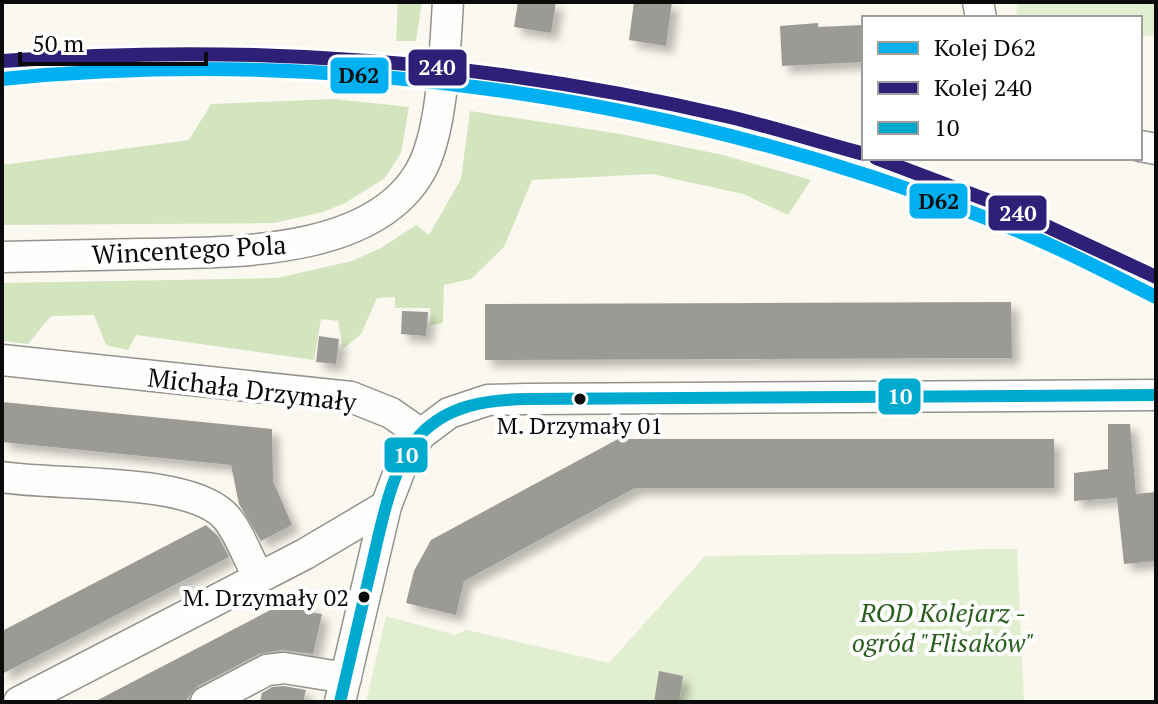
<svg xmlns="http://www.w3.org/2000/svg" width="1158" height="704" viewBox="0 0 1158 704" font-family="'PT Serif',serif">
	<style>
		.green { fill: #e2eed0 }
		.forest { fill: #d2e5bf }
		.building { fill: #9c9a95; filter: url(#shadow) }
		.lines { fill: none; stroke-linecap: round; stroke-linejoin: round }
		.minor-casing { stroke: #93928e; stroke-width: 33 }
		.minor { stroke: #fefefd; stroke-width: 30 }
		.bus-1-casing { stroke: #fff; stroke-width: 18 }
		.bus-1 { stroke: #00a9ce; stroke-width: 12 }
		.rail-1-casing { stroke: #fff; stroke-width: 20 }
		.rail-2-casing { stroke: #fff; stroke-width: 20 }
		.rail-1 { stroke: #00b0f0; stroke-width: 14 }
		.rail-2 { stroke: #2e2076; stroke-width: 14 }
		.bus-dot { fill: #0b0b0b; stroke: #fff; stroke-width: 3 }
		.labels { text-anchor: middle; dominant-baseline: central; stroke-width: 8; stroke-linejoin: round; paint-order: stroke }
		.bus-label { font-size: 24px; fill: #0b0b0b; stroke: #fff }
		.street-label { font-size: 26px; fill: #0b0b0b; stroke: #fff }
		.park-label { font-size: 26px; font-style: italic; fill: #2b5f20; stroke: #fff }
		.line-badge { stroke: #fff; stroke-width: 3 }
		.badge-label { font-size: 22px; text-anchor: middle; font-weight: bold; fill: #fff }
		.pale-badge-label { font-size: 22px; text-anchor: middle; font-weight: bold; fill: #111 }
	</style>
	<defs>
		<filter id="shadow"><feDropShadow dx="7" dy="7" stdDeviation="4" flood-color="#0004"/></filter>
	</defs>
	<rect width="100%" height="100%" fill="#faf8ef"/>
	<!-- green -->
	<path class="green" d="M1017,2H1156V35L1140,37V18H1016Z
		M982,549H1017L1024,702H366L386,616L455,635L467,630L609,663L705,556L912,553Z"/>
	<!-- forest -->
	<path class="forest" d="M398,2H422L416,41H396Z
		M335,99L409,107L401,153L385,178L345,203L323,212L274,223L2,225V165L189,140L211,104Z
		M470,111L620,134L723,155L811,180L788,215L743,194L652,174L532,180L504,247L471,279L444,285L443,323L431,325L430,308H395V297L377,298L361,334L343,349L338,321L321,319L314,360L136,335L128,350L106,345L94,315L51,316L28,344L2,341V283L277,278L352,261L381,248L416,225L429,235L461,179Z"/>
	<!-- building -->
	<path class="building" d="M518,2H556L551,33L514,27Z
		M634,2H672L666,46L629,40Z
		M818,23V27L864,25V62L782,66L780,26Z
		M1011,302L1012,358L485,360V304Z
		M402,311L428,312L426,336L401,334Z
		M319,336L339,339L336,364L316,362Z
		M2,402L272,429L273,481L292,525L261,541L239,504L231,465L2,442Z
		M1108,424H1130L1136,494L1156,492V561L1124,564L1117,498L1074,501V473L1108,469Z
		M618,439H1054V488H635L464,581L456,615L406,603L414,571L431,540Z
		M206,525L218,536L229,557L2,674V631Z
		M296,603L309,605L314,613L322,614L313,654L282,650L259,654L198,686L184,702H94L280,605L288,607Z
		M659,671L683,676L679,702H654Z
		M284,686L306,690L303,702H260L262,693L272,687Z"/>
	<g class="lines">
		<defs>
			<path id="minor" d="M978,2L981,18
				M1140,146L1156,149
				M2,257C49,256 95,255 142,254C228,252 380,257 424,164C443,123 445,48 448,2
				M2,360L351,397L391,413L421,434
				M2,477C56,486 186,477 224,515C237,528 245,551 254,568
				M19,702L305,554L386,506
				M206,702L267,670L284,668L346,678
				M340,702L386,506L406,454L421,434L449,413L488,400L526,399L1156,395"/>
		</defs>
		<!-- minor casing -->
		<use href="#minor" class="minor-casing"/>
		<!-- minor -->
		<use href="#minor" class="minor"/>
		<defs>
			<path id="bus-1" d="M340,702C350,660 359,619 369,577C380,533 389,469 420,435C448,405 487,400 526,399L1156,395"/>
		</defs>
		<!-- bus-1 casing -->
		<use href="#bus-1" class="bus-1-casing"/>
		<!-- bus-1 -->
		<use href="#bus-1" class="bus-1"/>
		<defs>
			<path id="rail-1" d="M2,79C333,46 677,97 986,218C1045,240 1100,269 1156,297"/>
			<path id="rail-2" d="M2,61C252,43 486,60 730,117C775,128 819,142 864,154
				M876,158L1003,206L1156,277"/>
		</defs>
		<!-- rail-1 casing -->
		<use href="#rail-1" class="rail-1-casing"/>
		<!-- rail-2 casing -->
		<use href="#rail-2" class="rail-2-casing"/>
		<!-- rail-1 -->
		<use href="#rail-1" class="rail-1"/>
		<!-- rail-2 -->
		<use href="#rail-2" class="rail-2"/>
	</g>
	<!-- markers -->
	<g class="bus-dot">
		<circle cx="580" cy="399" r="7"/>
		<circle cx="364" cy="597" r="7"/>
	</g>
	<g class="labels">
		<!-- bus labels -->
		<g class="bus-label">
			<text x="580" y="425">M. Drzymały 01</text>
			<text x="349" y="597" text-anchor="end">M. Drzymały 02</text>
		</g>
		<!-- street labels -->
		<g class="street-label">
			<text transform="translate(189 249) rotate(-3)">Wincentego Pola</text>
			<text transform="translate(252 389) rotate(7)">Michała Drzymały</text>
		</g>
		<!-- park labels -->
		<g class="park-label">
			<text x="943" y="612">ROD Kolejarz -<tspan x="943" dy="30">ogród "Flisaków"</tspan></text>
		</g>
	</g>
	<g class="line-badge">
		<rect x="407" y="48" width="61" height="39" rx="8" fill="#2e2076"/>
		<rect x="329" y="56" width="61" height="39" rx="8" fill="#00b0f0"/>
		<rect x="908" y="182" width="61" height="38" rx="8" fill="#00b0f0"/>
		<rect x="987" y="194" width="61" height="38" rx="8" fill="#2e2076"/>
		<rect x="877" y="377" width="45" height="39" rx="8" fill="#00a9ce"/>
		<rect x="383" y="436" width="46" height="38" rx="8" fill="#00a9ce"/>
	</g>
	<g class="badge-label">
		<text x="437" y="75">240</text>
		<text x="1018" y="221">240</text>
		<text x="900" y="404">10</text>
		<text x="406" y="463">10</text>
	</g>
	<g class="pale-badge-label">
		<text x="359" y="83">D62</text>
		<text x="939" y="209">D62</text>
	</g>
	<!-- border -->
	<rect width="1158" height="704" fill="none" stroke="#0b0b0b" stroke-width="8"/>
	<!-- legend -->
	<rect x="862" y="16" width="280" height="144" fill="#ffffff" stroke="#9d9d9d" stroke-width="2"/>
	<rect x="878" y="42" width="40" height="12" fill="#00b0f0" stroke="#9d9d9d" stroke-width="2"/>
	<text x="934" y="56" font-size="24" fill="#0b0b0b">Kolej D62</text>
	<rect x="878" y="82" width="40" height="12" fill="#2e2076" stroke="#9d9d9d" stroke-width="2"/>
	<text x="934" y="96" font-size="24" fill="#0b0b0b">Kolej 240</text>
	<rect x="878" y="122" width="40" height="12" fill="#00a9ce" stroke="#9d9d9d" stroke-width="2"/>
	<text x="934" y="136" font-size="24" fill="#0b0b0b">10</text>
	<!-- scale -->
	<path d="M20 52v12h186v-12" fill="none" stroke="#0b0b0b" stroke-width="4"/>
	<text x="32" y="52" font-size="24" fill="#0b0b0b" stroke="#ffffff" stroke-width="6" paint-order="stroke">50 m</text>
</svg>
